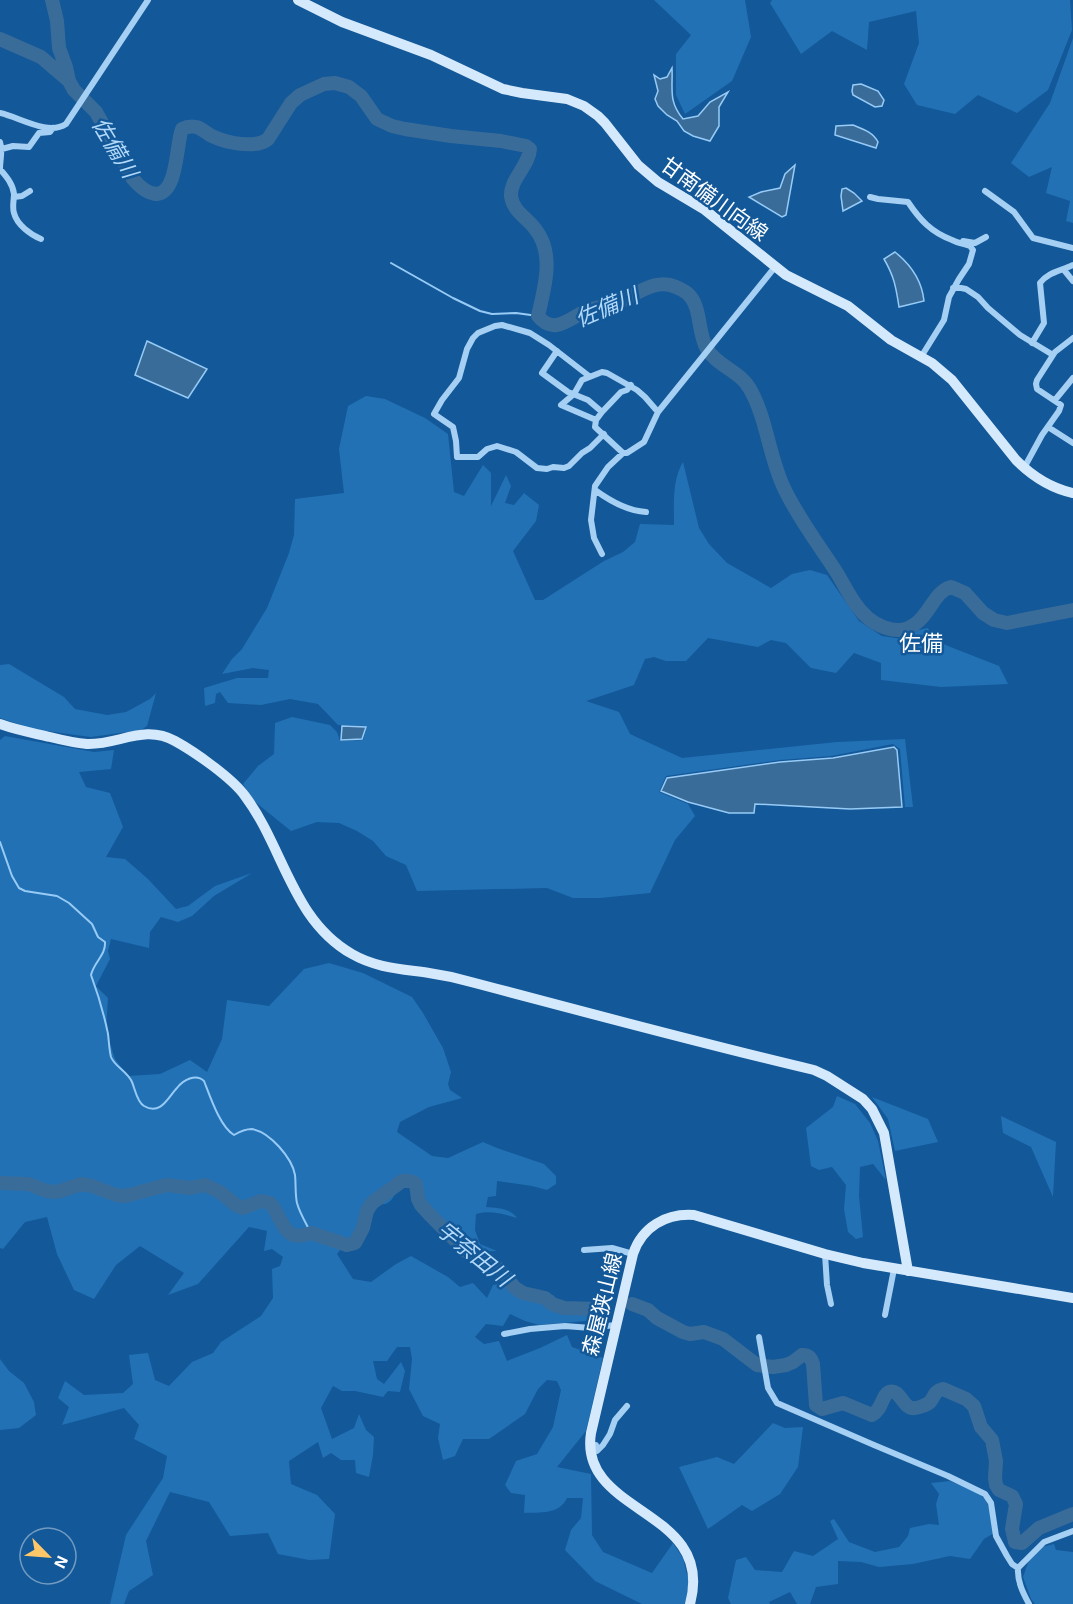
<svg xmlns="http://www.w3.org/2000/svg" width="1073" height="1604" viewBox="0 0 1073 1604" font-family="'Exo 2','Noto Sans JP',sans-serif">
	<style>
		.green { fill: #2271b5 }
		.water { fill: #3a6c9a; stroke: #97cbf6; stroke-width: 1.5 }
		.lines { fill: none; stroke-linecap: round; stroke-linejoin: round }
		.stream { stroke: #97cbf6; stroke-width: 2 }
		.river { stroke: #3a6c9a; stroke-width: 14 }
		.street { stroke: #a5cff3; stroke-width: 6 }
		.secondary { stroke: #d5e9fd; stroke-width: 10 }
		.labels { text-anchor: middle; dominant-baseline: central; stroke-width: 5; stroke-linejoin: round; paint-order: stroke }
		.street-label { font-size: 21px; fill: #fff; stroke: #135898 }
		.water-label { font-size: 22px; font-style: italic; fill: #b2d9fa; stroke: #135898 }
		.neighbourhood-label { font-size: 22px; fill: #fff; stroke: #135898 }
	</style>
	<rect width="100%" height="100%" fill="#135898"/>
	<!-- green -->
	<path class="green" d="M654,0H745L751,37L732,81L685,114L676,95V54L691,35Z
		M772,0H1070L1072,30L1048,90L1017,113L978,95L955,114L917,105L904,84L919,43L916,11L869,22L867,50L832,31L801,54L770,3Z
		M1073,38V223L1066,221L1070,201L1046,193L1052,167L1029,177L1011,163L1050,103Z
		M366,396L385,399L425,418L448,434L454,492L464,496L483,465L491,473V506L506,475L511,486L505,503L514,505L524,493L539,505L536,521L513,551L535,600H543L604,561L623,552L635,542L640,524L674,525C674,504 672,480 683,462L699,528L709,544L727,563L771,588L792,574L810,570L827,575L859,621L882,636L902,639L919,630L928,628L932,638L948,646L999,666L1008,684L941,687L881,680V663L854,653L836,673L811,668L786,643L771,640L758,647L708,638L686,661H666L654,657L645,659L634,685L586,701L619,712L630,734L682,758L837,742L905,739L913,807H905L900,749L893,744L831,756L780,760L666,776L659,792L688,804L695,816L675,840L650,893L600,898H573L547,888L417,891L406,865L386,856L373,841L357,831L339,823L317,822L291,831L254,801L243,784L258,766L274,754L275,723L292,717L330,725L337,732L340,741L363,740L367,726L338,725L318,704L290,699L261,705L228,703L220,692L216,694L215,703L205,706L204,688L237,678H268L269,670L253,668L222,674L232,659L242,649L267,608L289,553L294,535L295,499L344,493L339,449L348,406Z
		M9,664L64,697L75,709L107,715L126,712L150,699L156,693L147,726L141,730L91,737L32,729L0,718V665Z
		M5,736L94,752L114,750L111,769L79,772L86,787L110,793L123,827L106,857L125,859L148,879L176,909L188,906L215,886L252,873L214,896L192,916L178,922L161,917L150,932L149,948L111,939L108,951L110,959L96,986L108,998L106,1031L115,1059L128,1076L160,1074L190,1060L207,1072L222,1039L227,1000L269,1006L304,969L329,963L363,973L412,997L423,1013L443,1048L451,1072L448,1084L450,1090L462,1098L429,1107L400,1122L397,1132L432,1156L448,1158L483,1142L497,1148L544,1164L556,1176V1184L547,1190L532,1186L497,1181L496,1196L488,1197L486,1207C497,1208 510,1208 517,1218C504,1214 489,1210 476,1214L475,1230L480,1244L497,1251L474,1252L458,1244L429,1217L414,1190L399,1183C393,1200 391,1207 371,1204C362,1225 380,1237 346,1242L337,1254L353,1279L371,1282L396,1264L411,1256L448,1277L460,1287L473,1283L487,1298L493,1285L512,1282L531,1292L553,1295L559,1301L570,1308H597L612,1312L609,1319L539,1325L525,1321L510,1314L503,1326L486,1324L475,1337L484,1344L499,1341L507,1361L540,1348L567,1335L572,1347L603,1358L586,1431L557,1467L591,1474L592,1535L603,1552L652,1573L673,1543L683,1558L689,1583L685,1604H642L595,1581L565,1550L571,1530L581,1518L583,1498H567C559,1515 540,1512 524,1513L525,1495L511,1493L505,1485L516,1461L537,1454L553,1427L561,1390L557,1381L547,1380L538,1389L525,1414L489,1439H463L455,1456L443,1460L438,1438L440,1424L423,1416L409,1389L412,1359L410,1347H397L387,1361H373L377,1379L384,1384L401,1362L405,1371L400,1392L388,1391L383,1397L355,1391H342L333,1386L321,1408L332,1439L354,1428L359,1414L366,1430L374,1437L373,1455L369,1477L356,1473L355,1460H341L331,1453L323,1458L318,1442L289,1461L291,1484L317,1495L335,1514L329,1559L309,1560L278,1554L268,1533L230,1536L209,1502L170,1492L146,1541L153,1575L129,1591L124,1604H110L126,1535L163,1478L167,1456L134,1439L139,1425L124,1408L62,1425L69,1407L58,1398L65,1381L84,1395L123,1393L133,1384L129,1355L148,1353L155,1380L169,1386L192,1362L213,1353L221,1342L261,1316L273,1298L272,1269L280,1266L283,1257L272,1249L264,1251L267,1231L249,1227L198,1284L168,1295L184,1273L140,1246L116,1265L94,1299L74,1290L57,1254L47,1217L25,1222L3,1249L0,1248V740Z
		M837,1096L855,1104L870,1123L878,1141L886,1180L873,1164L860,1167L859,1196L863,1237L856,1239L848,1232L844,1209L846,1185L832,1167L819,1170L811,1166L806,1128L833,1107Z
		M872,1097L928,1119L938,1142L895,1151L888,1119Z
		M1001,1116L1056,1142L1053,1197L1031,1147L1003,1133Z
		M0,1359L9,1371L24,1383L34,1402L36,1415L19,1428L0,1430Z
		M773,1423L785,1428L803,1427L798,1467L780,1494L752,1511L742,1505L708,1529L679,1467L717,1457L734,1464Z
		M950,1481C987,1496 987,1492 994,1533L984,1539L970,1559L950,1556L913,1564L879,1567L861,1562L838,1561V1584L816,1587L810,1604H797L790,1592L769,1602L770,1604H731L728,1598L736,1560L746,1557L755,1570L782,1572L794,1551L813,1556L838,1539L830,1521L834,1519L849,1542L875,1552L899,1547L908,1536L910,1528L929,1524L939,1525L936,1504L939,1494L931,1483Z
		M1054,1544L1056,1550L1073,1552V1604H1035L1031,1599L1023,1577L1029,1560L1042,1547Z"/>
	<!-- water -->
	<path class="water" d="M672,68C673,89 668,101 683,119L698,116L710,102L728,92L719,107V126L710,141L693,136L684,131L677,121L667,115L658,106L655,99L658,91L654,75L660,79L667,77Z
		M861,84L878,91L884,100L882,106L875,107L853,95L852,91L853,85Z
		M853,125C863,129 873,132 878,142L876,148L835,135L836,126Z
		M795,165L786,215L782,217L749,197L761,192L780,188L785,174Z
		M846,188L854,193L862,201L843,211L841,196L842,189Z
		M895,252C910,264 922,281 924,301L899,307C896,287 894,276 884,259Z
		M147,341L207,369L188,398L135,375Z
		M342,726L366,727L362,739L341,740Z
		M894,747L897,750L902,807L850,809L755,804L754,813H729L688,802L661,791L667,778L780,762L833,758Z"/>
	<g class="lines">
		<!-- stream -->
		<path class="stream" d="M391,263L453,298L480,311L492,314L516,313L538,316
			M0,842L12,876L19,888L25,891L57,896L69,903L92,924L98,937L105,942C106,955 94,962 91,975C98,994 104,1014 108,1034C109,1041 109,1049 111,1057C115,1067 127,1071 132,1082C135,1089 137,1102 144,1106C161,1116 168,1097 177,1088C183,1080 196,1073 204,1081C210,1096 220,1127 234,1135C239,1132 246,1129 252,1129C270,1132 292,1158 295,1175C296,1184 295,1194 297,1203C300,1214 306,1223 311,1233"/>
		<!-- river -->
		<path class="river" d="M52,0L57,21L59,48L66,67L69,81L74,90L96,112L133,179C139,186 147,194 157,194C178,192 176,144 182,129C186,127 191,126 196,127C202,128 207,134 212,136C226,143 256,149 268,139L291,103L300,95L324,84L335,83L349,87L361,96L377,119L392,126L405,129L451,136L501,141L526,146L530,149C529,166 510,179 511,196C513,212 528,218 536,230C555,255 544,289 538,316C554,336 570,318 586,311C597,307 610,305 621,301C639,293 656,278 676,287C680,289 685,291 688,294C702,307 697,332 707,349C717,366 740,371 750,389C767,419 769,457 784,488C798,518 819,545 837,573C846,588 854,606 868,618C876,625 890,631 901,630C929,625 931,592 951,587L965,593L983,613L994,620L1007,623L1073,610
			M0,39L41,57L69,81
			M0,1183L28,1184L47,1191L57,1192L81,1184L92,1186L116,1195L125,1196L167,1185L190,1188L205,1185L220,1192L236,1205L243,1208L261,1201L270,1203C284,1219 282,1244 311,1233L347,1245L355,1243L363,1228L367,1211L372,1203L402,1181H410L416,1184L418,1199L421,1205L430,1215L467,1252L492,1263L503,1273L515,1288L523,1293L545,1298L552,1304L564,1308L598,1309L603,1307
			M632,1304L648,1310L657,1318L683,1332L690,1334L704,1332L723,1339L757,1365L773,1367L786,1365L793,1362L802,1355C809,1355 811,1358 813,1364L816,1405L822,1409L843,1403L872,1415C882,1410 882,1395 889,1392C899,1388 903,1407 912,1408C916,1409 927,1405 930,1402C935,1396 934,1391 943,1389L966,1399L974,1406L981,1427L992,1440L996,1461L995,1478L996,1485L999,1490L1012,1496L1016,1504L1012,1529L1015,1542L1022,1543L1039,1528L1073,1514"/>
		<!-- street -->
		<path class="street" d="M0,113C19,117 48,136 66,124L148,0
			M0,142C3,151 0,159 0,169
			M2,149L13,146L29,147L39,133L50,132L53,128
			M0,169C6,176 13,184 14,194C14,200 12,207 14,213C17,225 31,235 41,239
			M985,191L1014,212L1033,238L1073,248
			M14,197L22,196L30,191
			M870,197L878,199L908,202C920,220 931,232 952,240C958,243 964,244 970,246L973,250L969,264L959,279L949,297L944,320L921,357
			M963,241L975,243L986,237
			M1064,270L1073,281
			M953,288H961L966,289L978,297L988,308L1020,335L1053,355
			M1032,343L1044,323L1040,283C1048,272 1061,271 1073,265
			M557,351L542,373L568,392L588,400L602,412L596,420L595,427L623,453
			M589,376L549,345L530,333L502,325L495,326L478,333L473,338L467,349L459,378L442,400L434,414L453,427L456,441L457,457H478L487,449L497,446L516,452L537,468L547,469L553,467L564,468L569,466L582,453L590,448L604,434
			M1055,400L1073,378
			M602,412L621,392L627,390L631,385
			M596,420L561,405L574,394L582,380L602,372L607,373L637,390L645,397L658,412
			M1048,427L1073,443
			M1024,468L1042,435L1059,411L1061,405L1037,389L1036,384L1037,380L1055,352L1073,338
			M595,490C610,501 627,511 646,512
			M602,554L594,538L591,520L595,486L608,467L623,453H627L644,442L658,412L775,267
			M584,1250L612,1248L633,1254
			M825,1254L827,1285L831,1304
			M885,1315L894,1269
			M504,1334L530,1329L565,1326L591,1328L615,1325
			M759,1337L768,1388L777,1403L874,1445L948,1476L985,1494L991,1503L996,1536L1007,1556L1012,1564L1018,1568
			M596,1445L597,1451L603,1445L610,1434L615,1420L627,1406
			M1029,1604C1023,1593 1017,1581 1018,1568L1044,1542L1073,1531"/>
		<!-- secondary -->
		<path class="secondary" d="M298,0L342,22L431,55L503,89L522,93L567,99L584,106L598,116L605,123L638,165L658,182L705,210L786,275L848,306L891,340L932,363L952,380L1016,460C1033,477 1050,488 1073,493
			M0,724C16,730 33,733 50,737C62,740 75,743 87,744C119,745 144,724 175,741C195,752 232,778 245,796C284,848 292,920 352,954C376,968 402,969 429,973C443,975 457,978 471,982C585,1012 699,1043 814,1070L827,1076L863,1099L872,1109L884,1133L908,1271
			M690,1604C716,1508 578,1515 591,1433L633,1254C642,1227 666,1213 694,1215L825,1254L863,1263L1073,1298"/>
	</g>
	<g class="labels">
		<!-- street labels -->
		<g class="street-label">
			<text transform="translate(715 198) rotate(36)">甘南備川向線</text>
			<text transform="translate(601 1304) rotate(-76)">森屋狭山線</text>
		</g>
		<!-- water labels -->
		<g class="water-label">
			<text transform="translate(116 147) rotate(59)">佐備川</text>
			<text transform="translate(606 306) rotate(-23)">佐備川</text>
			<text transform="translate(475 1253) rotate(39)">宇奈田川</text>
		</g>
		<!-- neighbourhood labels -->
		<g class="neighbourhood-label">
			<text x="921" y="642">佐備</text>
		</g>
	</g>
	<!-- north arrow -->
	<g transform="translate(48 1556) rotate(115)"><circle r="28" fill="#135898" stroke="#719bc1" stroke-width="1.5"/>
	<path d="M0-4.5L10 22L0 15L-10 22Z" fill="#ffc767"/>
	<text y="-9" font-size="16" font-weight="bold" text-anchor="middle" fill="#ffffff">N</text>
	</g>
</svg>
